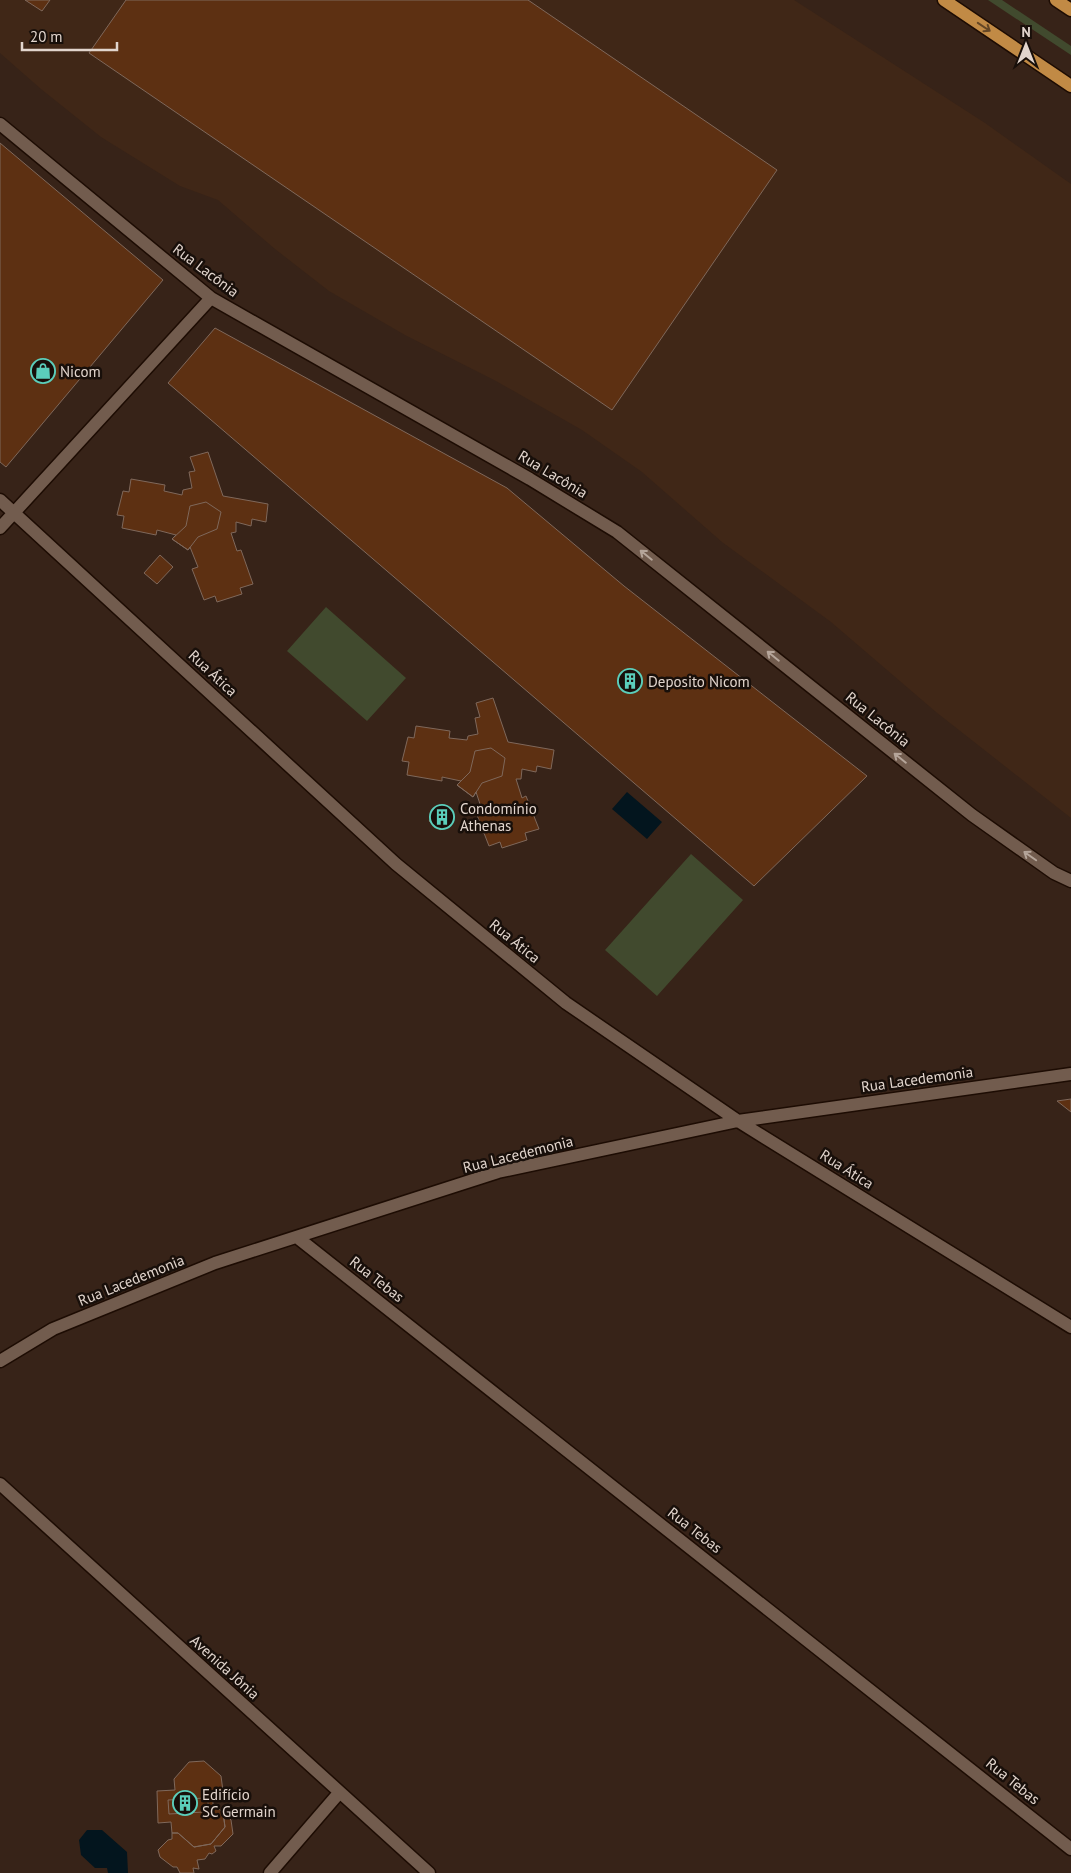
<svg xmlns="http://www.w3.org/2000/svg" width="1071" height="1873" viewBox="0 0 1071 1873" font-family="'PT Sans',sans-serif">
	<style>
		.built { fill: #402717 }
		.green { fill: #414a2e }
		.water { fill: #03151e }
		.building { fill: #5d3012; stroke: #7f685b }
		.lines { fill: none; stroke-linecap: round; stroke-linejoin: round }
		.minor-casing { stroke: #1d0c03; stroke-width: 15 }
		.major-casing { stroke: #1d0c03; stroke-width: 15 }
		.minor { stroke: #725c4e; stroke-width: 12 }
		.major { stroke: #c18a45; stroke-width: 12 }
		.oneway { stroke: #644625 }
		.oneway2 { stroke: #b5a59a }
		.labels { text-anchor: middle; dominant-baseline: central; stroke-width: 5; stroke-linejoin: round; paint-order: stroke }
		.street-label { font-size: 15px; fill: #e2d5cd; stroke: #180f0a }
		.poi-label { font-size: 15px; fill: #e2d5cd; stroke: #180f0a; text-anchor: start }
	</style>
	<rect width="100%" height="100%" fill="#372318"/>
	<!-- built -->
	<path class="built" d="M0,0H794L985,123L1071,184V818L936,712L831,622L722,542L642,472L582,430L496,381L405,335L329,291L275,249L218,200L180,186L101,137L41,89L0,53Z"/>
	<!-- green -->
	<path class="green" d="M988,0H1002L1071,46V55Z
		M326,607L406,678L367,721L287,651Z
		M691,854L743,900L657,996L605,950Z"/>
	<!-- water -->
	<path class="water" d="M627,792L662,822L647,839L612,809Z
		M87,1830H102L127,1852L128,1873H108L107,1868H95L81,1855L79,1840Z"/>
	<!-- building -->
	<path class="building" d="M25,0H50L42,11Z
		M126,0H528L777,170L612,410L89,53Z
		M0,143L163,280L6,467L0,462Z
		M215,328L507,488L624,586L867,776L754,886L168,383Z
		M208,452L223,496L268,504L266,522L252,519L251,526L236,522V532L231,533L237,551L241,550L253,584L240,588L242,594L217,602L215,596L204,600L192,569L198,567L190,547L188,550L172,539L176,535L157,530L156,535L122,528L124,516L117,515L123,491L129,492L131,479L165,485L164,491L182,495L183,490L192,488L189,472L195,471L190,457Z
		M206,502L221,512L217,529L198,537L188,550L172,539L186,526L190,506Z
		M160,555L173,567L157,584L144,573Z
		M493,698L508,742L554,750L551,769L537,766L536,772L522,769L521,779H516L522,798L526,796L539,829L525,833L527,840L502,848L500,842L489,846L477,815L483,813L476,792L473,797L457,785L461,781L442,777V781L407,775L409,762L402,761L408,737L414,738L416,726L450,731L449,738L467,740L468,736L478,734L475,718L480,717L476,703Z
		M491,748L505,758L502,776L482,783L473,797L457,785L470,772L475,751Z
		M443,805L454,814L441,830L429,821Z
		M1071,1099V1112L1057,1101Z
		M204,1761L221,1776L223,1791L213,1800V1805L223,1812L225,1827L211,1844L194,1847L178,1833H172L171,1822L158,1823L157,1791L175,1790L174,1779L189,1762Z
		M205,1798L208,1801V1809L204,1812L169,1814L168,1800Z
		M223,1812L231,1820L233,1834L221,1846H214L216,1851L212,1854L209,1853L205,1859L197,1860L199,1869L193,1868L194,1873H180L177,1867H173L160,1857L158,1850L168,1840L172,1839V1833H178L194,1847L211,1844L225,1827Z"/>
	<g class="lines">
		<defs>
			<path id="minor" d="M0,124L211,298L530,479L617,532L972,815L1054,873L1071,881
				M0,500L396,864L566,1003L738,1121L1071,1327
				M0,528L211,298
				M298,1238L1071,1849
				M0,1361L53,1329L215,1263L498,1172L738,1121L1071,1074
				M0,1484L429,1873
				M270,1873L339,1793"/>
			<path id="major" d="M944,0L1071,86
				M1056,0L1071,10"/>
		</defs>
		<!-- minor casing -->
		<use href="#minor" class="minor-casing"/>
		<!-- major casing -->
		<use href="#major" class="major-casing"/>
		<!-- minor -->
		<use href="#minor" class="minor"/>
		<!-- major -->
		<use href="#major" class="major"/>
	</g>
	<!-- one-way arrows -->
	<defs><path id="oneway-shaft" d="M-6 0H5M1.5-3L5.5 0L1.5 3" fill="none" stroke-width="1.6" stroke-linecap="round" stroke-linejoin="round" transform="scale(1.25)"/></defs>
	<use class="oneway" href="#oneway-shaft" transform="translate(984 27) rotate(34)"/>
	<g class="oneway2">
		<use href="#oneway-shaft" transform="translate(646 555) rotate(-141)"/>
		<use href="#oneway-shaft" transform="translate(773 656) rotate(-141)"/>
		<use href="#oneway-shaft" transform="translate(900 758) rotate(-141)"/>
		<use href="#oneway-shaft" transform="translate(1030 856) rotate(-145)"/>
	</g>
	<!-- icons -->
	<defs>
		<symbol id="shop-ring" viewBox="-11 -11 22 22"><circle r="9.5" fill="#180f0a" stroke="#5bcebb" stroke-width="1.5"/><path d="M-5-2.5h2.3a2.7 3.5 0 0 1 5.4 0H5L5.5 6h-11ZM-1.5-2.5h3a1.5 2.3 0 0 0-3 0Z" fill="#5bcebb"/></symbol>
		<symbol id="building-ring" viewBox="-11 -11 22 22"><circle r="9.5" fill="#180f0a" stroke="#5bcebb" stroke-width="1.5"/><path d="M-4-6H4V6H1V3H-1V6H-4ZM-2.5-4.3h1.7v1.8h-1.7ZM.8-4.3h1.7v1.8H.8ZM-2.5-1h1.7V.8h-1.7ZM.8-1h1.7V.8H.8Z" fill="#5bcebb"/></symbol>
	</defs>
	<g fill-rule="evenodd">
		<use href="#shop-ring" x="29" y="357" width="28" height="28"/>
		<use href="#building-ring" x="616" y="667" width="28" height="28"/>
		<use href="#building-ring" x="428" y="803" width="28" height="28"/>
		<use href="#building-ring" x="171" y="1789" width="28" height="28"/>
	</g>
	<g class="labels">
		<!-- street labels -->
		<g class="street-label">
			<text transform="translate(206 270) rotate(37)">Rua Lacônia</text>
			<text transform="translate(553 474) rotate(31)">Rua Lacônia</text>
			<text transform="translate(213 673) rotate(43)">Rua Ática</text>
			<text transform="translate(878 719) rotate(39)">Rua Lacônia</text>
			<text transform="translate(515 941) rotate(39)">Rua Ática</text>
			<text transform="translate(917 1079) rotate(-8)">Rua Lacedemonia</text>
			<text transform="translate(518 1154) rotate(-14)">Rua Lacedemonia</text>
			<text transform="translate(847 1169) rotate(32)">Rua Ática</text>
			<text transform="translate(377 1279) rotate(38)">Rua Tebas</text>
			<text transform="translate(131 1280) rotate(-22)">Rua Lacedemonia</text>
			<text transform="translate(695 1530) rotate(38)">Rua Tebas</text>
			<text transform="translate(225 1667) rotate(42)">Avenida Jônia</text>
			<text transform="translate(1013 1781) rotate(39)">Rua Tebas</text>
		</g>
		<!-- poi labels -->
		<g class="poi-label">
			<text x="60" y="371">Nicom</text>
			<text x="648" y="681">Deposito Nicom</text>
			<text x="460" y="808">Condomínio<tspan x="460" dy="17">Athenas</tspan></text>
			<text x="202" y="1794">Edifício<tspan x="202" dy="17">SC Germain</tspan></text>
		</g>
	</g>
	<!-- north arrow -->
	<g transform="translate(1026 45)" stroke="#180f0a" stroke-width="4" paint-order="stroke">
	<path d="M0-4L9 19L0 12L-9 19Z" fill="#e2d5cd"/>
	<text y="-8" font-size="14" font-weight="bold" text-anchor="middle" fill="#e2d5cd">N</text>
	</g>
	<!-- scale -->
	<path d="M22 42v8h95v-8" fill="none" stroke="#e2d5cd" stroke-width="2.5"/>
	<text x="30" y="42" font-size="15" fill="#e2d5cd" stroke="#180f0a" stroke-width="4" paint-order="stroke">20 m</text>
</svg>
